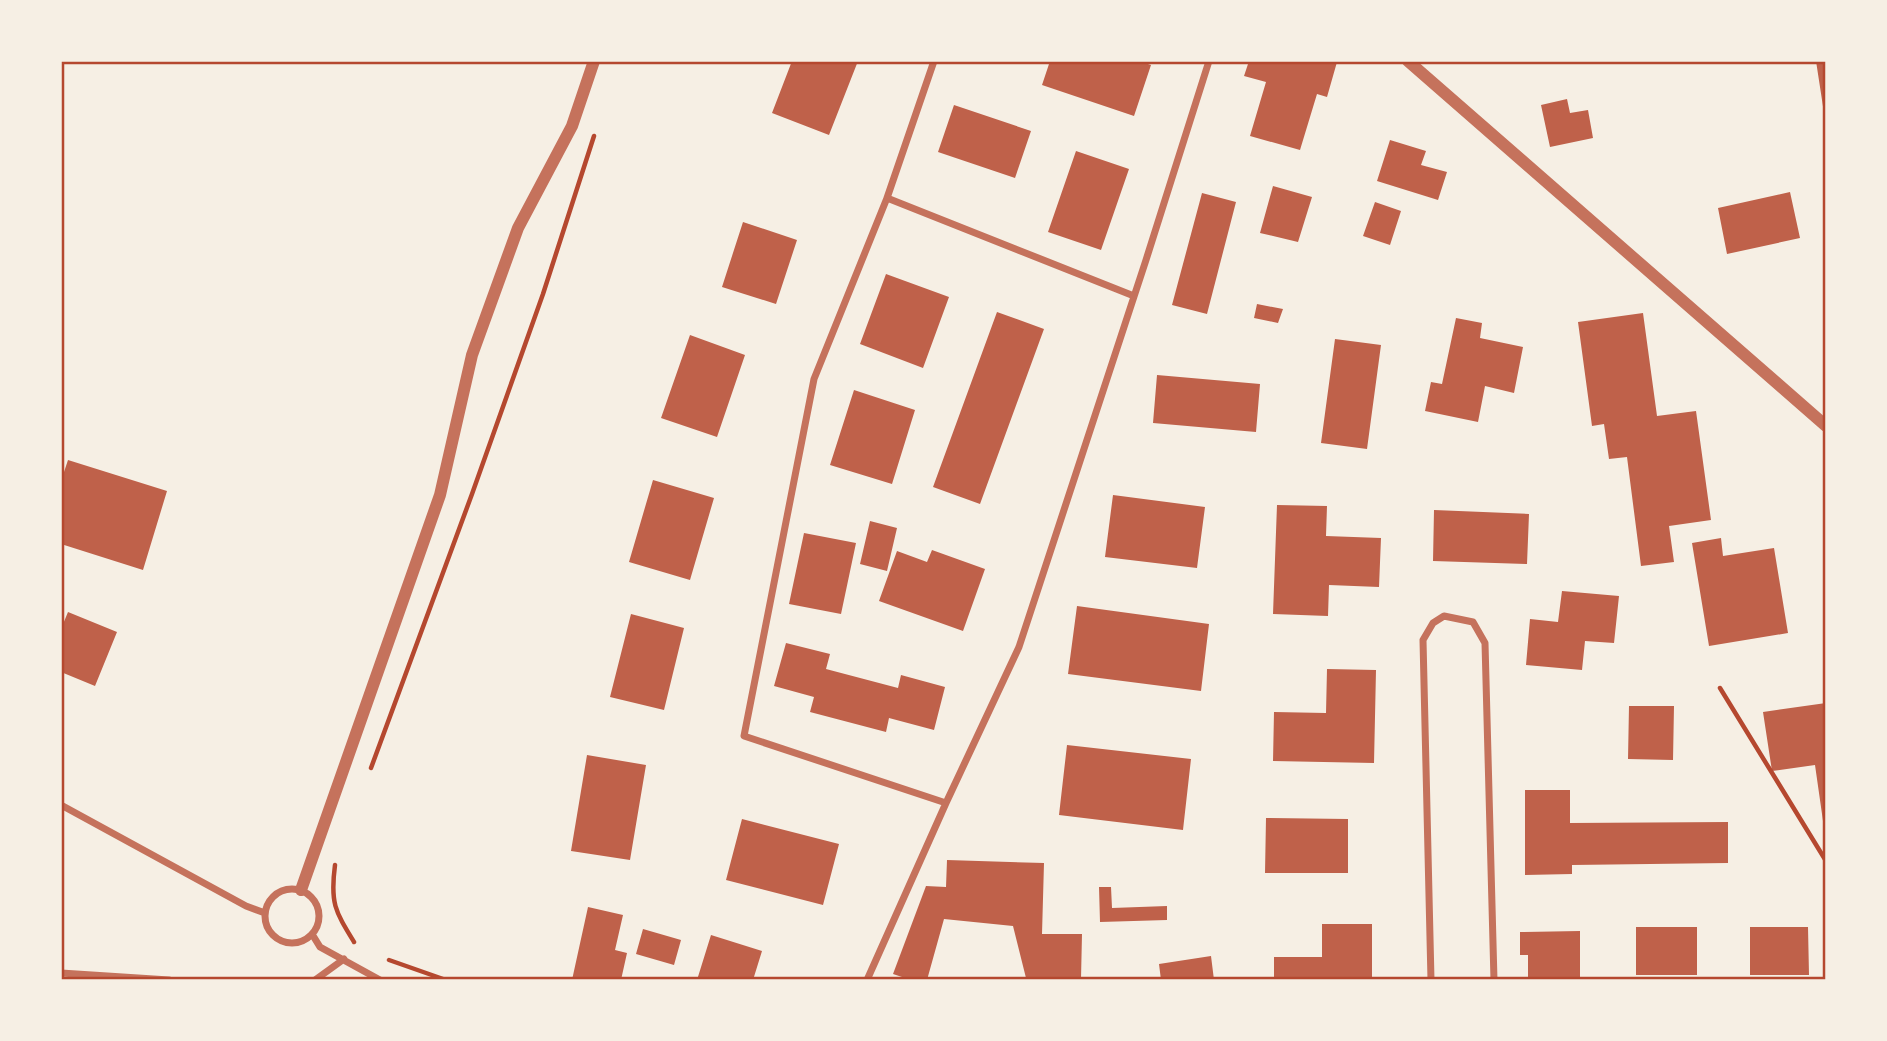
<svg xmlns="http://www.w3.org/2000/svg" width="1887" height="1041" viewBox="0 0 1887 1041" font-family="'Sofia Sans Condensed',sans-serif">
	<style>
		.building { fill: #bf614a }
		.lines { fill: none; stroke-linecap: round; stroke-linejoin: round }
		.path { stroke: #b5482f; stroke-width: 4.5 }
		.minor { stroke: #c5725c; stroke-width: 7 }
		.tertiary { stroke: #c5725c; stroke-width: 12 }
		.neatline { fill: none; stroke: #b5482f; stroke-width: 2.5 }
	</style>
	<rect width="100%" height="100%" fill="#f6efe4"/>
	<!-- building -->
	<path class="building" d="M792,61H858L829,135L772,113Z
		M1050,61H1139L1151,65L1134,116L1042,85Z
		M1249,61L1337,62L1327,97L1317,94L1300,150L1250,136L1266,82L1244,76Z
		M1816,61H1826V113H1824Z
		M1567,99L1570,113L1588,110L1593,138L1550,147L1541,105Z
		M954,105L1031,131L1015,178L938,152Z
		M1390,140L1426,151L1421,165L1447,172L1438,200L1377,181Z
		M1076,151L1129,169L1101,250L1048,232Z
		M1273,186L1312,197L1298,242L1260,233Z
		M1790,192L1800,238L1727,254L1718,208Z
		M1202,193L1236,202L1207,314L1172,305Z
		M1375,202L1401,211L1390,245L1363,236Z
		M743,222L797,240L776,304L722,287Z
		M886,274L949,297L923,368L860,344Z
		M1257,304L1283,309L1278,323L1254,318Z
		M997,312L1044,329L980,504L933,487Z
		M1643,313L1657,416L1696,411L1711,520L1669,526L1674,562L1641,566L1627,457L1609,459L1604,424L1592,426L1578,322Z
		M1456,318L1482,323L1480,338L1523,347L1514,393L1485,386L1478,422L1425,411L1431,382L1442,384Z
		M690,335L745,355L717,437L661,418Z
		M1335,339L1381,345L1367,449L1321,443Z
		M1157,375L1260,384L1256,432L1153,423Z
		M854,390L915,410L892,484L830,465Z
		M68,460L167,491L143,570L61,544V481Z
		M653,480L714,498L690,580L629,562Z
		M1113,495L1205,507L1197,568L1105,557Z
		M1277,505L1327,506L1326,536L1381,538L1379,587L1329,585L1328,616L1273,614Z
		M1434,510L1529,514L1527,564L1433,561Z
		M870,521L897,528L887,571L860,564Z
		M804,533L856,543L841,614L789,604Z
		M1721,538L1723,556L1774,548L1788,633L1709,646L1692,543Z
		M932,550L985,569L963,631L879,601L897,551L927,562Z
		M1562,591L1619,596L1614,643L1585,641L1582,670L1526,665L1530,619L1558,622Z
		M1077,606L1209,624L1201,691L1068,674Z
		M68,612L117,632L95,686L61,672V629Z
		M631,614L684,628L664,710L610,697Z
		M786,643L830,654L826,669L898,688L901,675L945,687L934,730L889,718L886,732L810,712L814,697L774,686Z
		M1327,669L1376,670L1374,763L1273,761L1274,712L1326,713Z
		M1826,703V828H1824L1815,765L1772,771L1763,712Z
		M1629,706H1674L1673,760L1628,759Z
		M1067,745L1191,759L1183,830L1059,815Z
		M587,755L646,765L630,860L571,851Z
		M1525,790H1570V823L1728,822V863L1572,865V874L1525,875Z
		M1266,818L1348,819V873H1265Z
		M742,819L839,844L823,905L726,880Z
		M947,860L1044,863L1042,934H1082L1081,979L1026,978L1013,926L944,919L927,980H911L893,974L926,886L946,887Z
		M1099,887H1111L1112,908L1167,906V920L1100,922Z
		M588,907L623,915L615,950L627,953L621,980H572Z
		M1322,924H1372V980H1274V957H1322Z
		M1636,927H1697V975H1636Z
		M1750,927H1808L1809,975H1750Z
		M643,929L681,940L674,965L636,954Z
		M1580,931V980H1528V955H1520V932Z
		M711,935L762,951L753,980H697Z
		M1211,956L1214,980H1161L1159,964Z"/>
	<g class="lines">
		<!-- path -->
		<path class="path" d="M1720,688L1826,861
			M371,768L472,494L543,294L594,136
			M335,865C330,903 335,911 354,942
			M389,960L446,980"/>
		<!-- minor -->
		<path class="minor" d="M887,198L934,61
			M946,803L744,736L814,379L887,198L1134,296
			M61,805L246,906L265,913
			M265 916a27 27 0 1 1 54 0a27 27 0 1 1-54 0Z
			M312,934L320,947L380,980
			M61,973L169,980
			M315,980L344,959
			M867,980L946,803L1019,647L1146,260L1209,61
			M1431,980L1423,640L1433,623L1444,616L1473,622L1485,643L1494,980"/>
		<!-- tertiary -->
		<path class="tertiary" d="M1408,61L1826,426
			M301,890L440,495L472,355L518,228L572,126L594,61"/>
	</g>
	<!-- border -->
	<rect width="1887" height="1041" fill="none" stroke="#f6efe4" stroke-width="126"/>
	<rect x="63" y="63" width="1761" height="915" class="neatline"/>
</svg>
